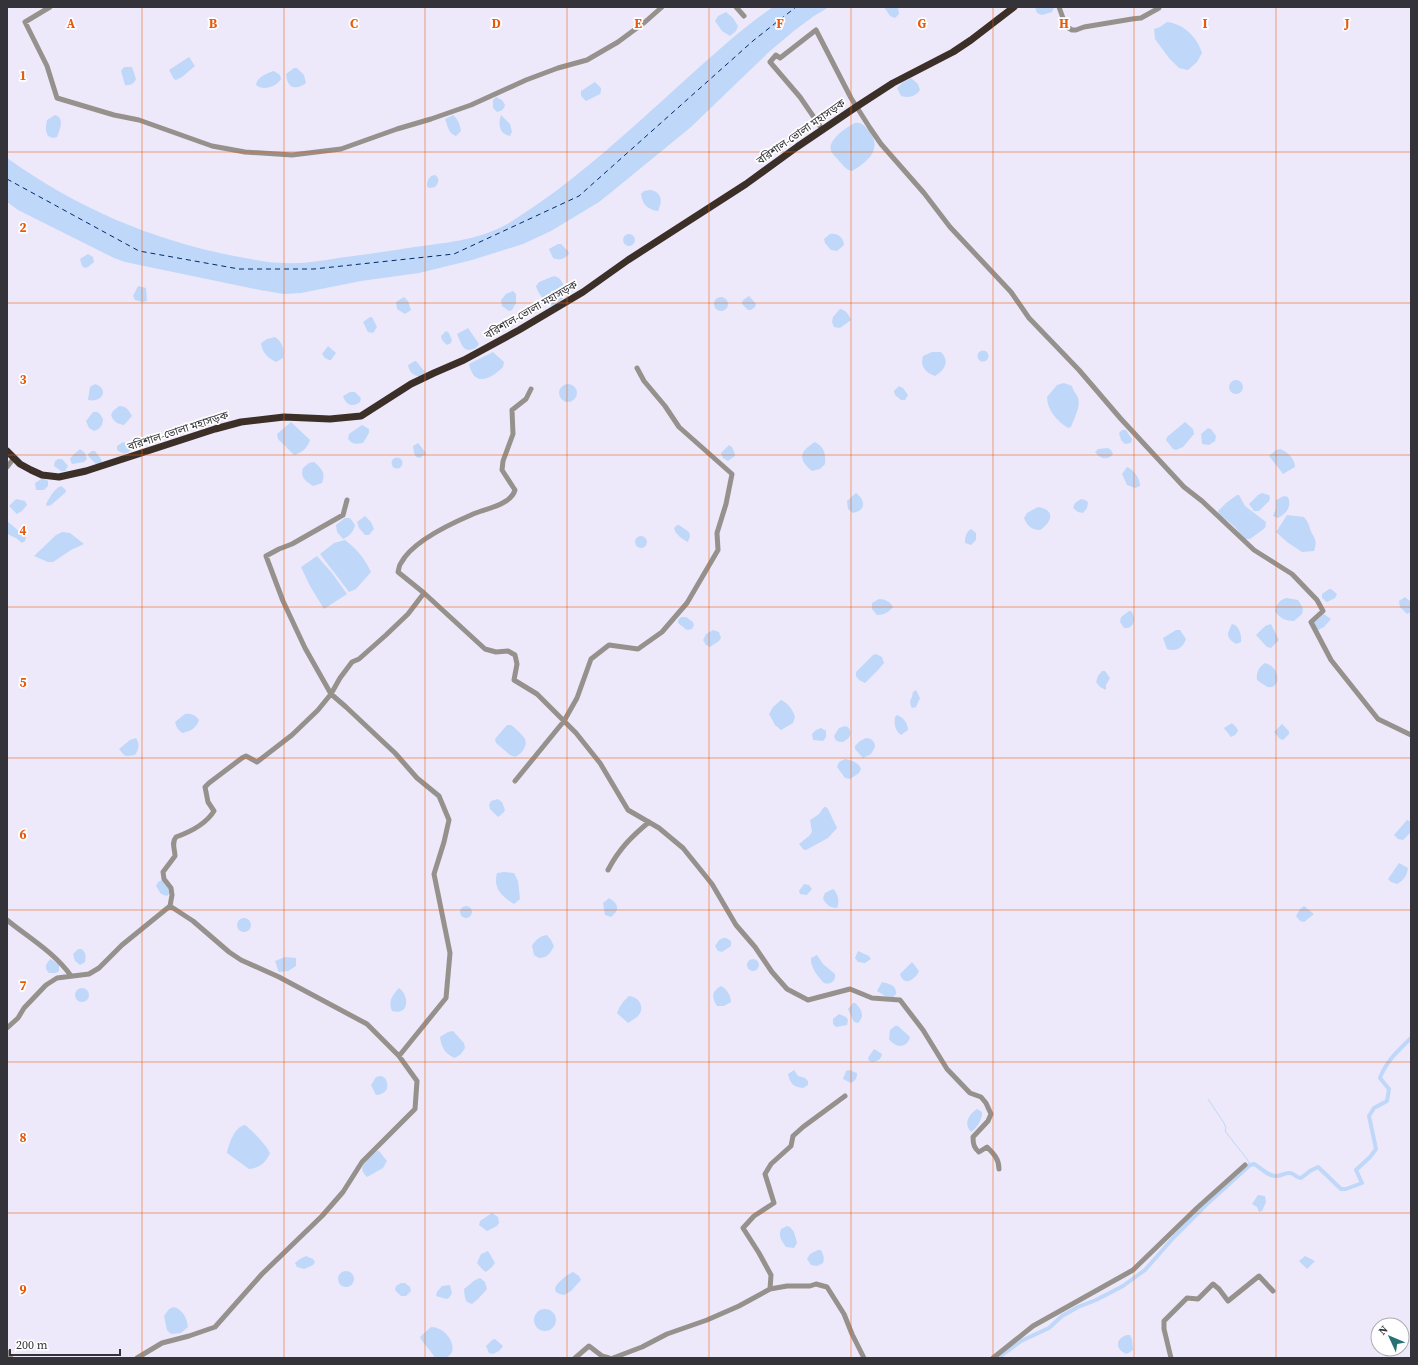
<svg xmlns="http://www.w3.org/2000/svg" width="1418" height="1365" viewBox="0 0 1418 1365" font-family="'Source Serif 4','Noto Sans Bengali',serif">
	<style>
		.water { fill: #bfd7f9 }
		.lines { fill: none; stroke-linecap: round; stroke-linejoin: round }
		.stream { stroke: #bfd7f9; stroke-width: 1 }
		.canal { stroke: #bfd7f9; stroke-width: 4 }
		.ferry { stroke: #002b6b; stroke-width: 1; stroke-dasharray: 5 4; stroke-linecap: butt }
		.minor { stroke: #97918d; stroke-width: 5 }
		.highway { stroke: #3b2f27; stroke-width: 7 }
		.grid { fill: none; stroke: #e8590c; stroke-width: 1; stroke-opacity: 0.55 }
		.labels { text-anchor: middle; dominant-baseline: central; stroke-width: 3.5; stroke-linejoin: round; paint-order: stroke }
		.street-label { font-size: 11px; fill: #343339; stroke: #fff }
		.grid-label { font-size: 13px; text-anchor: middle; font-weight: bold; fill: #e8590c; stroke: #fff; stroke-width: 3.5; stroke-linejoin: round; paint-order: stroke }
	</style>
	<rect width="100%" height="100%" fill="#ede9fa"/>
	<!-- water -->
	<path class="water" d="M773,7H829L814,16L795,30L770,51L691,127L614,190L599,202L551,231L523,244L472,260L419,273L361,281L301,293L284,294L260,290L125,262L114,258L18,210L7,202V158C75,207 152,240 234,256C251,259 269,263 286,263C303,264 321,261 338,258C361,255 384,252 408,248C441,243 479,241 509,223C576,182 636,124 695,71C720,49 745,26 773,7Z
		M884,7H898L899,14L895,18L890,16Z
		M1035,7H1054V8L1052,12L1042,15L1037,13Z
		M726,12L733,18L738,26L736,31L730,36L722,31L715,21L718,16Z
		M1167,22C1184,24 1197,37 1202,53L1197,62L1188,70L1179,68L1169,58L1155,39L1154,29L1160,27Z
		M189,57L195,66L182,77L176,80L174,79L169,70Z
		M124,67H132L136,79C134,84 130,86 125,85L121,71Z
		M294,68H297L304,75L306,83C295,91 287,88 286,74Z
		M274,71L280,75L281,79C276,87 263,91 256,85C257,77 267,73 274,71Z
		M911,78L918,84L920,90C915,97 909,98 901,96L897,88L902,83Z
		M595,82L601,88V91L600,94L586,101L581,96V91Z
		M496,97L502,100L505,105C504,109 502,111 497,112L493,108V100Z
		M55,115C65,118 60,129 57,137L53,138L48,136C45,130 46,126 47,120Z
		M453,115C458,119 460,125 461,131L456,136C448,133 448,126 445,119Z
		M501,115L510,124L512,132L510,136C499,134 498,124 501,115Z
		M855,123C861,122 864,125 868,130C884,148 868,162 852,171C846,170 843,165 839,161C837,158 833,155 831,151C827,140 847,127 855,123Z
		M435,175C440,178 439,183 435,187L429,188L427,186C427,180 429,176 435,175Z
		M651,190C663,193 662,202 658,211C648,210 642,204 641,194L644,191Z
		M830,234C838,233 843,237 844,245L837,251L831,250L825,243L824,239Z
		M623 240a6 6 0 1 1 12 0a6 6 0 1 1-12 0Z
		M558,244H561L568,251L569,254C564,259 560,261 553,258L549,249Z
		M88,254L93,257L94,262L88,267L85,268L82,266L80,259Z
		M554,276C561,277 563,284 566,290C564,299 560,304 552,306C545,302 538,294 536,286L539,282Z
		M138,286L146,288L147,301L143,302L135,300L133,296Z
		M513,291L516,294V303L512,310L509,311L502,306L501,300L506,294Z
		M749,296L756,304L755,307L751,310H748L742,304L743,300Z
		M404,297L408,301L411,310L405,314L397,309L396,302Z
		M714 304a7 7 0 1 1 14 0a7 7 0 1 1-14 0Z
		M840,309C846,310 849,315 851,320L840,328L834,327L832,322L833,317Z
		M370,317H372L377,327L373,333L368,332L363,322Z
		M468,328L479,344L476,348C463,354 462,345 457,334Z
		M446,331L449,333L452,340L451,343L447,345L442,340L441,336Z
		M275,337C283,343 284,348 283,358L276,362C268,358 262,353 261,343L267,339Z
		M328,346L336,353L331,360H329L325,358L322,354Z
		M977.5 356a5.5 5.5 0 1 1 11 0a5.5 5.5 0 1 1-11 0Z
		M493,352L504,362L503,367C491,379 474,388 469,364Z
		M932,352H941C950,361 945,370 935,376C925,372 920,366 923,356Z
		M415,361H416L425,372L422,376C415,377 409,373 408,365Z
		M1229 387a7 7 0 1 1 14 0a7 7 0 1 1-14 0Z
		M1064,383L1072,386C1073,391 1076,393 1078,398C1081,407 1074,418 1071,427L1068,428C1057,421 1047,410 1047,397L1057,385Z
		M95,384C110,389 102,403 88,400L90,387Z
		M559 393a9 9 0 1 1 18 0a9 9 0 1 1-18 0Z
		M899,386L903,388L908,395L905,400H901L895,395L894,391Z
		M350,392H355L361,398L360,402C352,408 346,405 343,396Z
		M119,406C126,406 129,410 132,416L124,425C117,424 113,421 111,415L113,411Z
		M93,412C99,411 100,414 103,419C103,425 100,429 94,431L89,428L86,421Z
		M291,422L310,440C308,447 302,453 294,455L278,439L277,434Z
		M1185,422L1193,429L1194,434L1183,447L1176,450L1173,449L1166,440L1167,437Z
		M362,425L369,429V433L363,443C356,444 353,445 348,439L349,434Z
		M1208,428L1211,429L1216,436L1215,441L1209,445L1202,444L1201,434Z
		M1122,430H1126L1132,439L1131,443L1125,444L1121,440L1119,433Z
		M123,442L130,444L132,447C129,455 123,455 117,450V446Z
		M815,442C824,447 826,453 825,464L820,469L812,471C797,459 800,451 815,442Z
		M418,443L426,453L420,458L416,457L414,453L413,446Z
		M729,445L732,447L735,454V456L728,461L723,458L721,453Z
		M1108,448L1111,450L1113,454C1108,461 1100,459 1095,452L1098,449Z
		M80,449L85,453L87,459L84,462L72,464L70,459L73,455Z
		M1280,449C1287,451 1295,459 1295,467L1283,474L1269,456L1276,450Z
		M92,451H95L101,459L102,462L97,465L89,457L88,454Z
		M391.5 463a5.5 5.5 0 1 1 11 0a5.5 5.5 0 1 1-11 0Z
		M58,459H62L68,466L65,471H61L54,466L55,461Z
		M314,462C322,469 326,473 322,483L313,486C305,481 300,477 303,468L309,463Z
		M1127,467C1134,470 1140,478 1140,486L1135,488L1127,485L1122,474Z
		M43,478L48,481V486L44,490H36L35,483Z
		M61,486L66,490L65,493L51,505L47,506L46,504C50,497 54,489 61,486Z
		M856,493C865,500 867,510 853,513L848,509L847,501Z
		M1262,493L1269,495L1270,498L1269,501L1259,511H1254L1249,504L1258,495Z
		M1237,495H1239L1245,506L1266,522L1265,528L1250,539H1244L1235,527L1219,514L1218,511L1226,503Z
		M1284,496L1288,497C1292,507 1286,514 1278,518L1273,516L1276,509V500Z
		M16,499L25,501L27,505L22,511L17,514L9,506Z
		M1081,499L1085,500L1088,502L1087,508L1083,513L1078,512L1073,508L1075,503Z
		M1038,507C1056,510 1052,522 1040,530C1032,530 1027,526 1024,518L1027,513Z
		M1287,515L1304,517C1307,521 1309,524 1310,529C1314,539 1318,539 1314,551L1302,552L1287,542L1276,532Z
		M365,516L371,522L374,529L369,535H365L359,528L357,522Z
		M345,518H350L355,525C354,531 349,537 343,539L337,532L336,525Z
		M7,521L26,537L25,541L22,543L16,538L7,534Z
		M677,525H679L689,532L690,536L688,542C683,540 675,534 674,528Z
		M971,529L976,533V540L971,545L965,543C965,537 966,532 971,529Z
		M62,532L70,533L84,544L71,550L53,562H48L34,556L56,535Z
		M635 542a6 6 0 1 1 12 0a6 6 0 1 1-12 0Z
		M345,540C357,549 365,559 371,572L356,589L349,592L320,554L334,543Z
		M317,556L332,573L347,594L324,609L310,586L301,567Z
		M1329,589H1331L1337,594L1335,598L1327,602L1322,598V594Z
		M1405,597L1411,602V612L1407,614L1400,607L1399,601Z
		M1287,598L1298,600L1303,608L1302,614L1294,621C1286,621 1279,618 1275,611C1277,604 1280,599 1287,598Z
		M879,599C885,599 891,602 893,607C889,612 884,615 877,615L872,609V603Z
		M1129,611H1131C1137,619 1134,629 1124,628L1120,622L1121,617Z
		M1324,614L1331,619L1324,627L1318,630L1315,626L1314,622Z
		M681,617H686L693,622L694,625L692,629L687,630L678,623V620Z
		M1232,624C1239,625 1242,635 1241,642L1236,644C1225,637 1227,634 1232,624Z
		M1271,624L1279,640L1271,648L1267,647L1256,635L1265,626Z
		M713,630L719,632L721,638L719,641L710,647L706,645L703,640L706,634Z
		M1176,630H1180L1186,639C1183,648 1176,652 1167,649L1163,638Z
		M876,654L882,657L884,663L878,670L865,683L859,680L856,676V672L873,655Z
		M1265,663C1281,667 1281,689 1268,687C1265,686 1260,682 1257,680C1256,672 1259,667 1265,663Z
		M1102,671H1105L1110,678L1106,685V690L1100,687L1096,682L1098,676Z
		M916,690L920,698L916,707L913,708L911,707L910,701L912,697L913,692Z
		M781,700C788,703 793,710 795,717L793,723L781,730L775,725L769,714L773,707Z
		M185,714C192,713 195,715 199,720C196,729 190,731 182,733L177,728L175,722Z
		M897,715C903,717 908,723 908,730L901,735C895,730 894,725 895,717Z
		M1232,723L1237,728L1238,731L1235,735L1231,737L1224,728Z
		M1282,724L1289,731V734L1283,740L1280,739L1274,732Z
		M507,725H511C515,728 522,734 525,739C528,746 521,755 515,757L510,755L496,743L495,739Z
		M845,726L848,727C853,734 850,738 843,742C838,742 835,741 834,736L839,728Z
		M821,728L826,731V737L823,741L813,740L812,734L816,730Z
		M136,738C140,744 139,749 135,755L127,756L124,755L119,749L130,740Z
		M866,738C872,738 875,742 875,747L871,754L863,758L855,749V746L860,741Z
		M845,759C852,760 859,763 861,769L859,773L850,779L845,778L837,767L839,762Z
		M498,799L502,802L505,810L503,813L498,817L490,809L489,805L491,801Z
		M824,807H826L828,809L837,828L828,838L806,850H804L799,844L809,836L812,832L810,820L819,814Z
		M1407,820L1411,822V832L1403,840L1398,839L1394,835Z
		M1399,863L1408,868C1407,876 1403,881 1397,884L1391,882L1388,879Z
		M504,872L514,873L518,881L520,899L514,904C501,896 493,888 497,873Z
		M162,880L171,892L167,896L161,894L156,886L158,882Z
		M804,884L809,885L812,889L807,895L800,894L799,891Z
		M833,889C838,893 840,902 837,908C830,908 825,904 823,898L825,893Z
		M609,898C619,904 620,910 611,917L605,915L603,903Z
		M460 912a6 6 0 1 1 12 0a6 6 0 1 1-12 0Z
		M1304,906L1314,914L1304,922L1300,921L1296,916L1300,909Z
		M237 925a7 7 0 1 1 14 0a7 7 0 1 1-14 0Z
		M547,935L551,940L554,946C550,954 547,958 539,958L534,955L532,946C535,940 540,936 547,935Z
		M723,938H726L731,941V946L722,952L718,951L715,946L719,940Z
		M78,949H82C86,953 86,956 85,962L80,965L75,961L73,954Z
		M858,951L869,956L871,959L865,963L858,962L855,958Z
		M817,955L823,964L835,974C836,981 831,985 824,983C818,977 810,967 811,958Z
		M285,957L296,958V966L288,971L279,972C277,969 277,965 275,961Z
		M50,959L52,960L59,965V971L56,973H49L46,969V965Z
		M747 965a6 6 0 1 1 12 0a6 6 0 1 1-12 0Z
		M912,962L919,971C915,980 904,987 900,974Z
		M882,982C889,984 897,985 896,994L893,997L885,996L877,991Z
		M721,986C727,989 731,996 731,1002L724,1006H717C711,997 712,991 721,986Z
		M399,988C410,996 409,1016 392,1011C388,1001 392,996 399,988Z
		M75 995a7 7 0 1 1 14 0a7 7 0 1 1-14 0Z
		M629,996C640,997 646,1009 637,1017C634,1019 631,1021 628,1023L617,1013C620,1006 623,1001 629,996Z
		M853,1003H855C862,1009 865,1016 858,1023L854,1022L848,1009Z
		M839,1014L846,1017L848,1020L847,1025L836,1027L833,1024V1019Z
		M895,1026H898L910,1037C907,1049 895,1048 889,1039L890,1030Z
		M453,1031L464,1043L465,1048L461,1054L455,1058C446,1055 441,1047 440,1037L448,1032Z
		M874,1049L882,1054C881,1059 878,1061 873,1062L869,1061L868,1058Z
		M794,1070L798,1076L805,1078L808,1081V1085L803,1088C794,1087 790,1084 788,1074Z
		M849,1070L857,1073C857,1078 856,1080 851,1083L843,1079L846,1071Z
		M381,1076L385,1078C390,1087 387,1094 376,1095L371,1085L376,1077Z
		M977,1109L982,1112C983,1118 977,1128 971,1132C963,1124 969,1114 977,1109Z
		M245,1125C252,1130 266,1145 270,1153C266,1163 259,1168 249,1169L227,1153C229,1144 234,1127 245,1125Z
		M377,1151H379L387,1161L383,1168L367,1177C355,1167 369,1159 377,1151Z
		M1258,1195L1265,1196L1266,1202L1262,1211L1259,1212L1257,1207L1252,1204Z
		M492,1213L498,1217L499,1223L497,1226L487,1231L479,1225L480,1221Z
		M787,1226L790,1227L794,1232L797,1243L794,1248L786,1247C782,1241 778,1237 781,1229Z
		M818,1250H821C823,1255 825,1257 823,1263L817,1266L811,1265L807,1259L810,1254Z
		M488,1251L495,1263L492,1267L486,1272L483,1270L477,1263L481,1254Z
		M306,1256L313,1259L315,1262L313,1265L304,1269L297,1267L295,1263L300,1259Z
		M1305,1256L1315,1261L1307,1269L1299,1261Z
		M338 1279a8 8 0 1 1 16 0a8 8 0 1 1-16 0Z
		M573,1272L579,1276L581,1280L571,1291L564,1295C543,1292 565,1276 573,1272Z
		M480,1278L485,1282L487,1289L478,1299L472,1304L467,1302L465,1298L464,1289L475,1280Z
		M401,1283H405L410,1287L411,1291L406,1296H401L395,1290L396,1286Z
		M450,1285L452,1293L449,1298L446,1299L436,1296L437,1292L442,1286Z
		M174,1307C183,1310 187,1318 188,1327L181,1333L171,1334L167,1330L164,1316L169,1309Z
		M534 1320a11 11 0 1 1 22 0a11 11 0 1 1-22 0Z
		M431,1327C449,1327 462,1354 444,1358C442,1359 438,1358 435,1358C430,1349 423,1344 420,1337Z
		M1127,1335H1130L1132,1339L1133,1350L1127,1354C1115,1350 1115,1338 1127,1335Z
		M495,1339L503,1346L499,1351L493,1354L489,1353L486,1346L492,1340Z"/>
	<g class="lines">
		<!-- stream -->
		<path class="stream" d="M1208,1099L1224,1123L1226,1128L1225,1131L1247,1159L1250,1165"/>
		<!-- canal -->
		<path class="canal" d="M998,1358L1021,1341L1049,1328L1062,1316L1078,1307L1096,1300L1123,1286L1145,1270L1174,1237L1207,1204L1250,1165L1254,1164C1262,1168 1268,1177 1277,1176C1282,1176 1285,1172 1290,1173C1294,1173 1296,1178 1301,1178L1310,1171L1318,1167L1341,1189H1346L1362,1183L1356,1170L1370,1157L1376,1149L1369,1116L1374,1108L1387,1101L1389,1089L1380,1078C1386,1061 1399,1050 1411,1038"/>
		<!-- ferry -->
		<path class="ferry" d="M7,179L139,251L239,269H314L454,254L579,196L754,40L796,7"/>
		<!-- minor -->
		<path class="minor" d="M50,7L25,22L47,66L57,98L114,115L139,120L212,146L245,152L292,155L341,149L397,129L431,119L471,105L526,80L558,68L587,60L618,42L645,22L662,7
			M736,7L744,16
			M1059,7L1063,18L1067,27L1072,30H1076L1084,27L1132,19L1141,18L1159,8V7
			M822,129L800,97L770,62L776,55L780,58L816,30L851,98L870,128L881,144L924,193L950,227L1011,292L1029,318L1079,370L1121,419L1184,487L1202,501L1254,550L1292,574L1317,600L1323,611L1311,622L1331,660L1378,719L1411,735
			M7,467L14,458
			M347,500L343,515L292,544L279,549L266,556L283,601L305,648L331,694L346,707L395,753L417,778L439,796L449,820L444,842L434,874L450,953L446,998L399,1056
			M424,593L485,649L496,652L508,651L515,655L517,664L514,680L537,694L576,733L600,763L628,810L659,828L683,848L712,884L736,925L755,947L772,972L787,989L808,1000L850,989L872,998L900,1000L923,1030L947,1069L970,1093L981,1097L986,1103L991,1114L988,1121L973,1137C973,1144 974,1148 979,1152L987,1147C994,1154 999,1159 999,1169
			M515,781L564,721L577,698L591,659L609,645L638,649L662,632L687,603L718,550L717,533L726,504L732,474L679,427L665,406L644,381L637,368
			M608,870C619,849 631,837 649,822
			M7,920C29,938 55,953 71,976
			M7,1028L18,1018L24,1008L46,985L57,978L89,974L99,968L122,945L170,906L172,895L171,888L164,879L163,872L175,856C175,849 171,843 176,837C190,832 206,824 214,811L208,802L205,787L209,783L242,758L246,756L257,762L292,735L318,710L331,694L340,678L352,662L359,659L386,635L408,614L424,593L398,572C399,569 399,565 401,563C412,542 450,524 471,515C484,509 511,505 515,490L502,470L503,461L513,434L512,410L526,399L531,389
			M770,1289L787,1286H810L816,1284L827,1287L844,1314L852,1334L864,1358
			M7,1352L11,1358
			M137,1358L162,1343L189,1336L215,1327L262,1274L322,1216L343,1192L362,1162L415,1109L417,1081L399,1056L367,1024L279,977L241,960L229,952L193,921L170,906
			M575,1358L589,1346L602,1356L609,1358
			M613,1358L642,1347L667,1334L707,1320L739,1306L770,1289L771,1275L759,1253L743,1228L754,1216L774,1203L765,1174L771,1164L791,1146L793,1136L803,1127L845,1096
			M993,1358L1033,1326L1133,1270L1197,1208L1245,1165
			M1171,1358L1164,1329V1321L1187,1298L1198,1299L1213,1284L1219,1289L1228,1301L1259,1276L1273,1291"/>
		<!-- highway -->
		<path class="highway" d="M7,451L20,464L31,470L42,475L59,477L86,471L215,429L241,422L284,417L330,419L361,416L411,384L434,373L464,360L519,330L583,292L628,260L746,184L797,147L856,107L893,83L953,52L971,40L1014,7"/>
	</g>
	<!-- grid -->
	<path class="grid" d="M142,7V1358M284,7V1358M425,7V1358M567,7V1358M709,7V1358M851,7V1358M993,7V1358M1134,7V1358M1276,7V1358M7,152H1411M7,303H1411M7,455H1411M7,607H1411M7,758H1411M7,910H1411M7,1062H1411M7,1213H1411"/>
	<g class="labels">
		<!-- street labels -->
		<g class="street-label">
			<text transform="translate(801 132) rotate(-35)">বরিশাল-ভোলা মহাসড়ক</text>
			<text transform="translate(531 310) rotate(-30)">বরিশাল-ভোলা মহাসড়ক</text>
			<text transform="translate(178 431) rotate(-18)">বরিশাল-ভোলা মহাসড়ক</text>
		</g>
	</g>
	<g class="grid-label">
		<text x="71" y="28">A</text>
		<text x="213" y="28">B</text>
		<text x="354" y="28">C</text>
		<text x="496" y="28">D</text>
		<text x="638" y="28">E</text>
		<text x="780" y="28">F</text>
		<text x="922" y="28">G</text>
		<text x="1064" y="28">H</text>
		<text x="1205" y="28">I</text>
		<text x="1347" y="28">J</text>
		<text x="23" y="80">1</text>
		<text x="23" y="232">2</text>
		<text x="23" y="384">3</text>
		<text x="23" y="535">4</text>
		<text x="23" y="687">5</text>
		<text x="23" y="839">6</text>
		<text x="23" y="990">7</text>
		<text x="23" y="1142">8</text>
		<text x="23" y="1294">9</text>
	</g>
	<!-- border -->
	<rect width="1418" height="1365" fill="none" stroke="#343339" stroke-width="16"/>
	<!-- north arrow -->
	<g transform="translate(1390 1337) rotate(314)"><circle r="19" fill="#ffffff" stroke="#aeadb0"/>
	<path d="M0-3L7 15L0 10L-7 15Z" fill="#277173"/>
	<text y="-6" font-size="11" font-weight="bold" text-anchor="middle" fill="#343339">N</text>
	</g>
	<!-- scale -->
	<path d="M10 1349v6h110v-6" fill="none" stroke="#343339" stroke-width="2"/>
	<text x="16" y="1349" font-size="12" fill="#343339" stroke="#ffffff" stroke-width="3" paint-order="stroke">200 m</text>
</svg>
